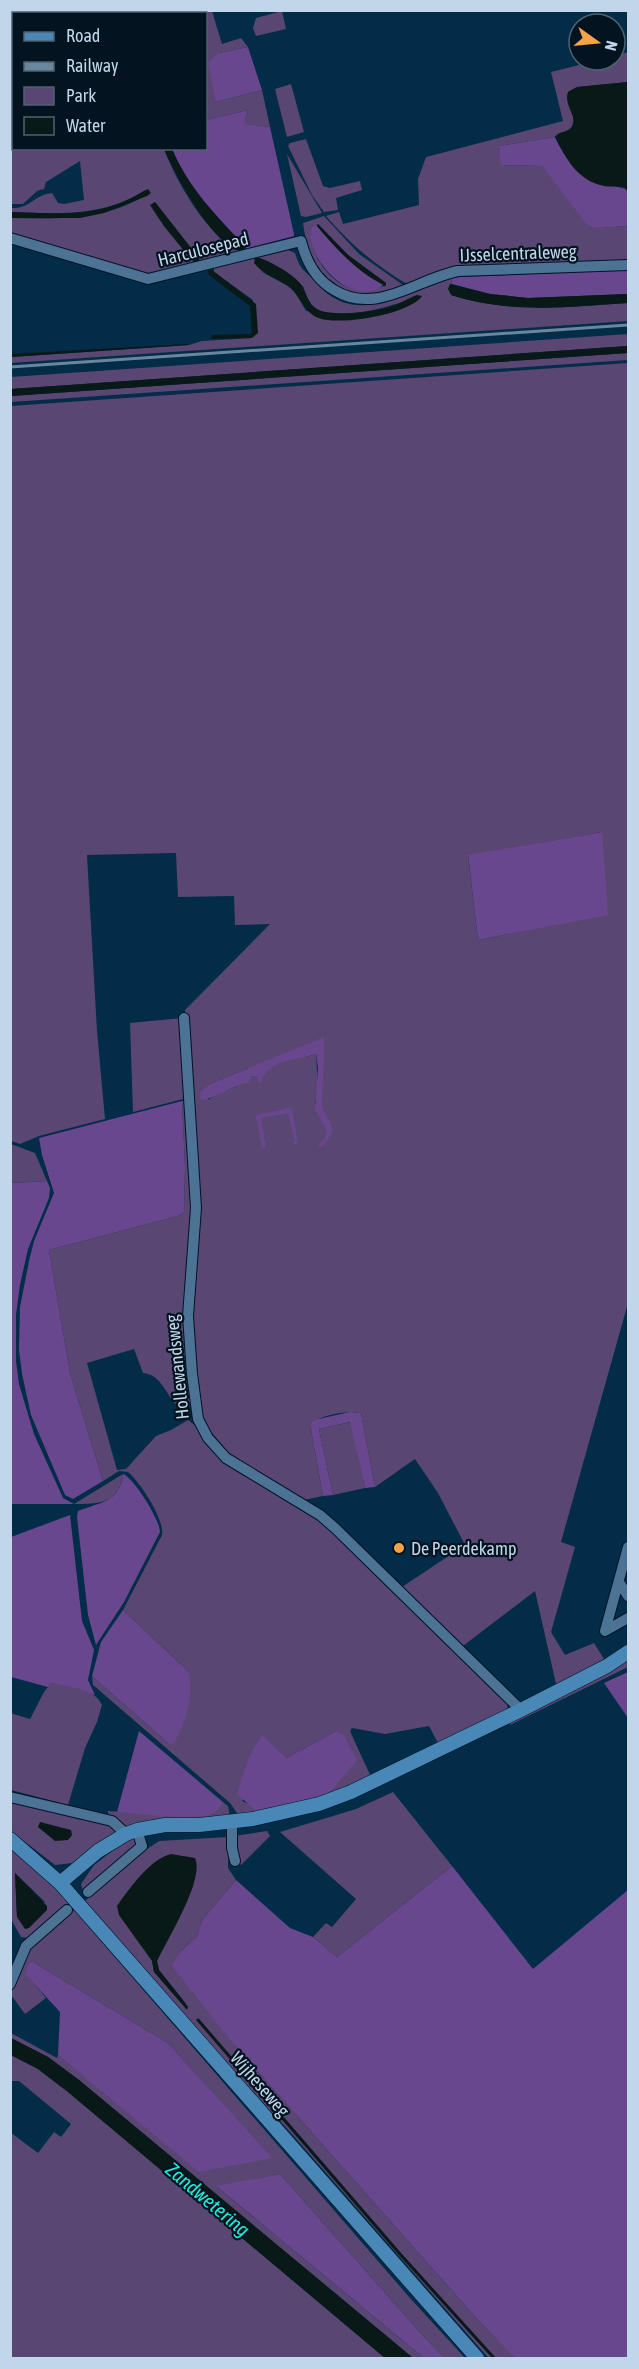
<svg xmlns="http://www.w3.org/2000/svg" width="639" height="2369" viewBox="0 0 639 2369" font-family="'Asap Condensed',sans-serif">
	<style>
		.green { fill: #5a4672; fill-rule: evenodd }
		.forest { fill: #69478e }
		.water { fill: #081917 }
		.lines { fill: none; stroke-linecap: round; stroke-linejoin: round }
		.stream { stroke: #081917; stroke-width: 3 }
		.minor-casing { stroke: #001328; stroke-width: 12 }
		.major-casing { stroke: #001328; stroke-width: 15 }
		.minor { stroke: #4c7394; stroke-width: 10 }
		.major { stroke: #4987b7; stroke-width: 14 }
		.rail { stroke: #68869d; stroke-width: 3 }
		.poi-dot { fill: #f6a248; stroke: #041320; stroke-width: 2 }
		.labels { text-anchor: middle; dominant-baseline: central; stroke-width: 4.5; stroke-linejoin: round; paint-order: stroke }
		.street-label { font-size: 18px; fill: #c1d6e8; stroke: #041320 }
		.poi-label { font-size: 18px; fill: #c1d6e8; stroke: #041320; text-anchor: start }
		.water-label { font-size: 20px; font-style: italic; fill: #1fecd9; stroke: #041320 }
	</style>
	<rect width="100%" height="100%" fill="#022c48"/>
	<!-- green -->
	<path class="green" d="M10,11H185L172,14H14V74Z
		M194,11H212L222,44L241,38L248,47L219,53L216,102L262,90L270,127L247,124L245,120L248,110L206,120V14L195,13Z
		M282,11L286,29L256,36L253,28L256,18Z
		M628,52V82L577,87L568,92C570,101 579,125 568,130C562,133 559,132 555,137L499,146L502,165L542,166L600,228L628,226V262L460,268L407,284C375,265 350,244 326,216L339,212L343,224L419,205L418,179L426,157L563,121L551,72L599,60H615V56Z
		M13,82L14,148L164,149C177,183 207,236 241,252L203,264L155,202L163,225L195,263L144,276L11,236V218C57,219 103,221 144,196L145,190C105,217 56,214 11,212V208C31,209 33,195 52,193L58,203L64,204L84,200L80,161L46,182L44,189L37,191L23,204H11L10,85Z
		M291,84L304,132L287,137L275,89Z
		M306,139L323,186L330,188L360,181L362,190L336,198L338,210L324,212L312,195L288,146L290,143Z
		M287,154L322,213L306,217L301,216Z
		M324,216L359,254L403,285C374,304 333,293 315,264C308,253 305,237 303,223ZM318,224L348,255L386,283L385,286C377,287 363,291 353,289C328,282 308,252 311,227Z
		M288,250L295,253C301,272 304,269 316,282C356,331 405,289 452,278L451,295C511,314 567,307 628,303V321L11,363V357L189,345L202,341L252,338L253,300L214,272V267ZM260,271L303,286C306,295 309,305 318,310C336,319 380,310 398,303L374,316L306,311L295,292L288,286Z
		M628,334V346L11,389V377Z
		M628,353V360L11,402V396Z
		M628,363V1303L561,1542L575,1547L551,1632L565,1655L594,1643L604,1659L582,1672L556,1684L535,1591L463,1646L402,1587L465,1545L438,1493L415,1459L375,1487L361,1413C348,1410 320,1415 310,1424L323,1496L304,1500L233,1458L205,1425L200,1410L192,1327L194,1269L185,1010L270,924L235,925L234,896L178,897L176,853L87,855L97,1031L105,1119L39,1136L20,1144L11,1141L10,406ZM602,832L529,930L478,940L468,856ZM324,1038L318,1105L315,1104L318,1088L316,1054C305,1058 303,1056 293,1058C287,1059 276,1063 270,1067C262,1072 262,1078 251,1076C240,1089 221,1090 208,1100L212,1083Z
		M182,1018L187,1098L133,1112L130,1023Z
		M188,1100L194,1204L188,1281L193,1402L191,1406L182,1409C166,1399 163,1374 143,1373L134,1349L87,1363L117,1470L126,1469L156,1436L171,1430L188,1420L197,1427L206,1440L325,1522L508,1703L507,1711L438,1743L429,1726L385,1734L352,1728L350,1731L371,1777L328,1795L333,1787L336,1731L286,1758L242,1801L251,1805L257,1813L239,1816L230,1803L93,1685L92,1676L168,1743L188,1671L123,1610L162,1535C165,1520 140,1482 128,1472L119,1471L103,1481L70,1373L49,1250L178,1216L184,1212L185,1167L182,1101Z
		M11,1144L35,1153L47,1181L11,1183Z
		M351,1422L365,1488L333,1495L319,1429Z
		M123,1474C119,1504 99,1504 74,1504Z
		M628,1656V1667L510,1725V1721Z
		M51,1683C67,1686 94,1687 102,1705L97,1722L85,1748L68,1805L11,1790L10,1713L30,1719L44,1692Z
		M393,1792L452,1866L337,1957L313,1937L326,1923L332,1927L356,1899L280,1832L356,1809Z
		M10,1801L78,1819L109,1824L117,1829L116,1833L73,1863L55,1865L11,1831Z
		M223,1802L228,1806L230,1817L129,1828C120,1826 117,1818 108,1816V1811L161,1815H211Z
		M267,1831L270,1836L241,1865L237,1860L234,1836Z
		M228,1837V1868L236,1880L202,1920L197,1936L181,1951L236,2047L478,2320L516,2358H489L485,2354L292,2134L167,1999L85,1901L132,1859L159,1841ZM195,1882L157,1961L159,1970L188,2006L154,1972L152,1961Z
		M128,1839H135L137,1845L83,1891L81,1884L94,1865Z
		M10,1848L51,1883L69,1903L29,1938L21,1937L11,1919ZM15,1873L45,1902L17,1917L15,1875Z
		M74,1910L410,2298L465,2358H445L425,2338L280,2174L217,2187L424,2358H413L79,2080L48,2057L11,2038V2033L57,2058L58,2055L83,2075L271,2158L168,2043L33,1962L26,1974L46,1998L25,2014L11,1995L19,1967L31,1946Z
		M11,2055L38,2069L68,2092L385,2358H11L10,2132L38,2153L54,2132L61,2137L71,2124L19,2081H11Z"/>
	<!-- forest -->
	<path class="forest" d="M248,47L262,90L216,102L208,62L219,53Z
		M248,110L245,120L247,124L270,127L294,234V236L246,249L200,197L183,173L172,149L206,148V120Z
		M555,137L560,147L590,181L627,189L628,226L600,228L588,226L542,166L501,165L499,146Z
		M318,224L317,226C337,249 358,268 383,285C354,310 304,259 311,227Z
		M628,270V294L528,298L490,294L452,284V278L460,277Z
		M602,832L608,915L478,940L468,855Z
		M324,1037C325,1061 322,1082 322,1105C322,1115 333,1120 332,1131C331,1138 326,1143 321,1147L318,1145L325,1138L327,1131L315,1109L318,1068L316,1054C296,1061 268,1058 261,1083L258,1082V1077L251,1076L249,1083H245C235,1086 208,1101 201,1100L200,1092L212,1083Z
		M182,1101L185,1167L184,1212L178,1216L49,1250L70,1373L103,1481L73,1499L65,1495L31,1415L22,1374L19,1350L20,1307L29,1261L34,1241L54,1193L42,1155L39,1138Z
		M288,1108L292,1109L298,1143L292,1145L295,1141L288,1113L261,1118L266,1148H262L256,1117L257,1115Z
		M47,1181L50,1188L49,1198L28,1249L20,1285L16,1315V1361L19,1384L34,1434L63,1498L74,1504H11V1183Z
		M350,1412L361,1413L375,1487L365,1488L350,1422L319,1429L333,1495L323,1496L310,1424L314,1420Z
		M123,1474C134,1478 160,1520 160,1532L124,1602L96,1645L88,1615L77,1517L78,1511C101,1502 120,1502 123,1474Z
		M70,1515L82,1621L94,1650L88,1680L95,1695L80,1689L51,1683L48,1687L11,1677V1537Z
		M123,1610L188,1671C194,1695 186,1724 173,1744L168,1743L92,1676L101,1642Z
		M628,1672V1718L604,1683Z
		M139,1731L223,1802C220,1807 216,1813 210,1815C188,1820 140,1814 117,1812Z
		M336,1731L344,1736L357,1760L328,1795L257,1813C251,1805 243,1801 237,1793L249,1757L262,1735L286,1758Z
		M452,1866L533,1969L628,1890V2358H515L478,2320L236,2047L172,1966L181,1951L197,1936L202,1920L236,1880L290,1928L313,1937L337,1957Z
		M33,1962L168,2043L272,2158L199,2172L58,2055L60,2012L25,1974L29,1963Z
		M280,2174L425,2338L445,2358H424L216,2186Z"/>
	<!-- water -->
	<path class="water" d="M11,10L24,11V13L14,14V82L11,85Z
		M628,82V192L624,187C617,186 611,187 604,186C578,181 566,159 555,137C559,131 567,133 571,128C580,118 563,106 568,92L577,87Z
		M164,149H172C189,188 216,216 245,246L244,250C219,257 172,169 164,149Z
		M148,189L151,193L147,196L104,213L80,218H11V212C47,213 83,217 118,204C129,200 138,194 148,189Z
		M155,202L199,258L197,262L195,263C178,244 163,226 150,205Z
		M318,224L348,255L386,283V286C359,274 336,249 317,226Z
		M255,257C266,258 297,276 302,286C307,294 308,304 317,309C329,317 373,312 386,308C397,305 407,299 417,295L422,296C409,315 335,327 316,317C302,309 300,295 288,286C277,278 263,275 254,263Z
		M212,270L256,304L258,333L252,338L211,339L212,335L251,334L252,332L250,306L209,275L208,271Z
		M450,284L490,294L528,298L628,294V303C567,307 511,314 451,295L448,289Z
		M189,344V345L11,357V354Z
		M628,346V353L11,396V389Z
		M40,1822L71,1830L72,1835L68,1840L55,1841L38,1827Z
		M171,1854L195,1858C205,1879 167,1940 157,1961L159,1970L188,2007L187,2010L154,1972L152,1961L119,1915L117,1906C129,1889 150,1859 171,1854Z
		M15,1873L47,1906V1910L29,1928L25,1929L17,1917Z
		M11,2038L48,2057L79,2080L413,2358H385L68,2092L38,2069L11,2055Z"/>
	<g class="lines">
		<!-- stream -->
		<path class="stream" d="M198,2020L400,2254L494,2358"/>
		<defs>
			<path id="minor" d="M10,238L148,279L301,241C306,261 315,279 334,290C376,316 417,279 458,271L628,265
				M184,1018L196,1208L188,1316L192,1374L198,1419L208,1438L226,1458L320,1515L335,1528L521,1710
				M628,1547L605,1631L628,1618
				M619,1582L628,1596
				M10,1797L112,1821L126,1834
				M232,1822V1848L235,1861
				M88,1892L142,1846L137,1830
				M10,1984L26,1946L67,1910"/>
			<path id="major" d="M10,1839L60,1883L477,2358
				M60,1883L98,1851L126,1834L137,1830L165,1825H199L253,1819L319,1804L351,1792L521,1710L607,1666L628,1652"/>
		</defs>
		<!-- minor casing -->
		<use href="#minor" class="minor-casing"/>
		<!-- major casing -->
		<use href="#major" class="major-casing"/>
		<!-- minor -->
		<use href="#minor" class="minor"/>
		<!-- major -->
		<use href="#major" class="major"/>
		<!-- rail -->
		<path class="rail" d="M10,367L628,325"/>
	</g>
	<!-- markers -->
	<circle class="poi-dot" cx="399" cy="1548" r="6"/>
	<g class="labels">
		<!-- street labels -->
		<g class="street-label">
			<text transform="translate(203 249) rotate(-14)">Harculosepad</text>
			<text transform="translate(518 253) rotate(-2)">IJsselcentraleweg</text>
			<text transform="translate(177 1367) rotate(-96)">Hollewandsweg</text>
			<text transform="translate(260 2084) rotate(49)">Wijheseweg</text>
		</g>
		<!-- poi labels -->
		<g class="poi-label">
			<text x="411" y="1548">De Peerdekamp</text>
		</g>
		<!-- water labels -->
		<g class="water-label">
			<text transform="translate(208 2199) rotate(40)">Zandwetering</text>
		</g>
	</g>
	<!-- border -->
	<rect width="639" height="2369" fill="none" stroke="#c1d6e8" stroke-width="24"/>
	<!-- legend -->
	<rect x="12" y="12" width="195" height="138" fill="#041320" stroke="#506170" stroke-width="1.5"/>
	<rect x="24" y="32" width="30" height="9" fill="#4987b7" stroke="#506170" stroke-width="1.5"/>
	<text x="66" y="42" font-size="18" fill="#c1d6e8">Road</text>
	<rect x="24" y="62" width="30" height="9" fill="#68869d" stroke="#506170" stroke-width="1.5"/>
	<text x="66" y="72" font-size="18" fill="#c1d6e8">Railway</text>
	<rect x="24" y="87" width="30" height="18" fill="#5a4672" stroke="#506170" stroke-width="1.5"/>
	<text x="66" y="102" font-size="18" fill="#c1d6e8">Park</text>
	<rect x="24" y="117" width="30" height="18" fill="#081917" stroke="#506170" stroke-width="1.5"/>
	<text x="66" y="132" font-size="18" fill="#c1d6e8">Water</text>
	<!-- north arrow -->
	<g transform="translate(597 42) rotate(105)"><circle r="28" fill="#041320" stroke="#506170" stroke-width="1.5"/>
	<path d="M0-4.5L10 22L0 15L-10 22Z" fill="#f6a248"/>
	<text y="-9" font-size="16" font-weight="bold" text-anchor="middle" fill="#c1d6e8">N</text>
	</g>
</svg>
